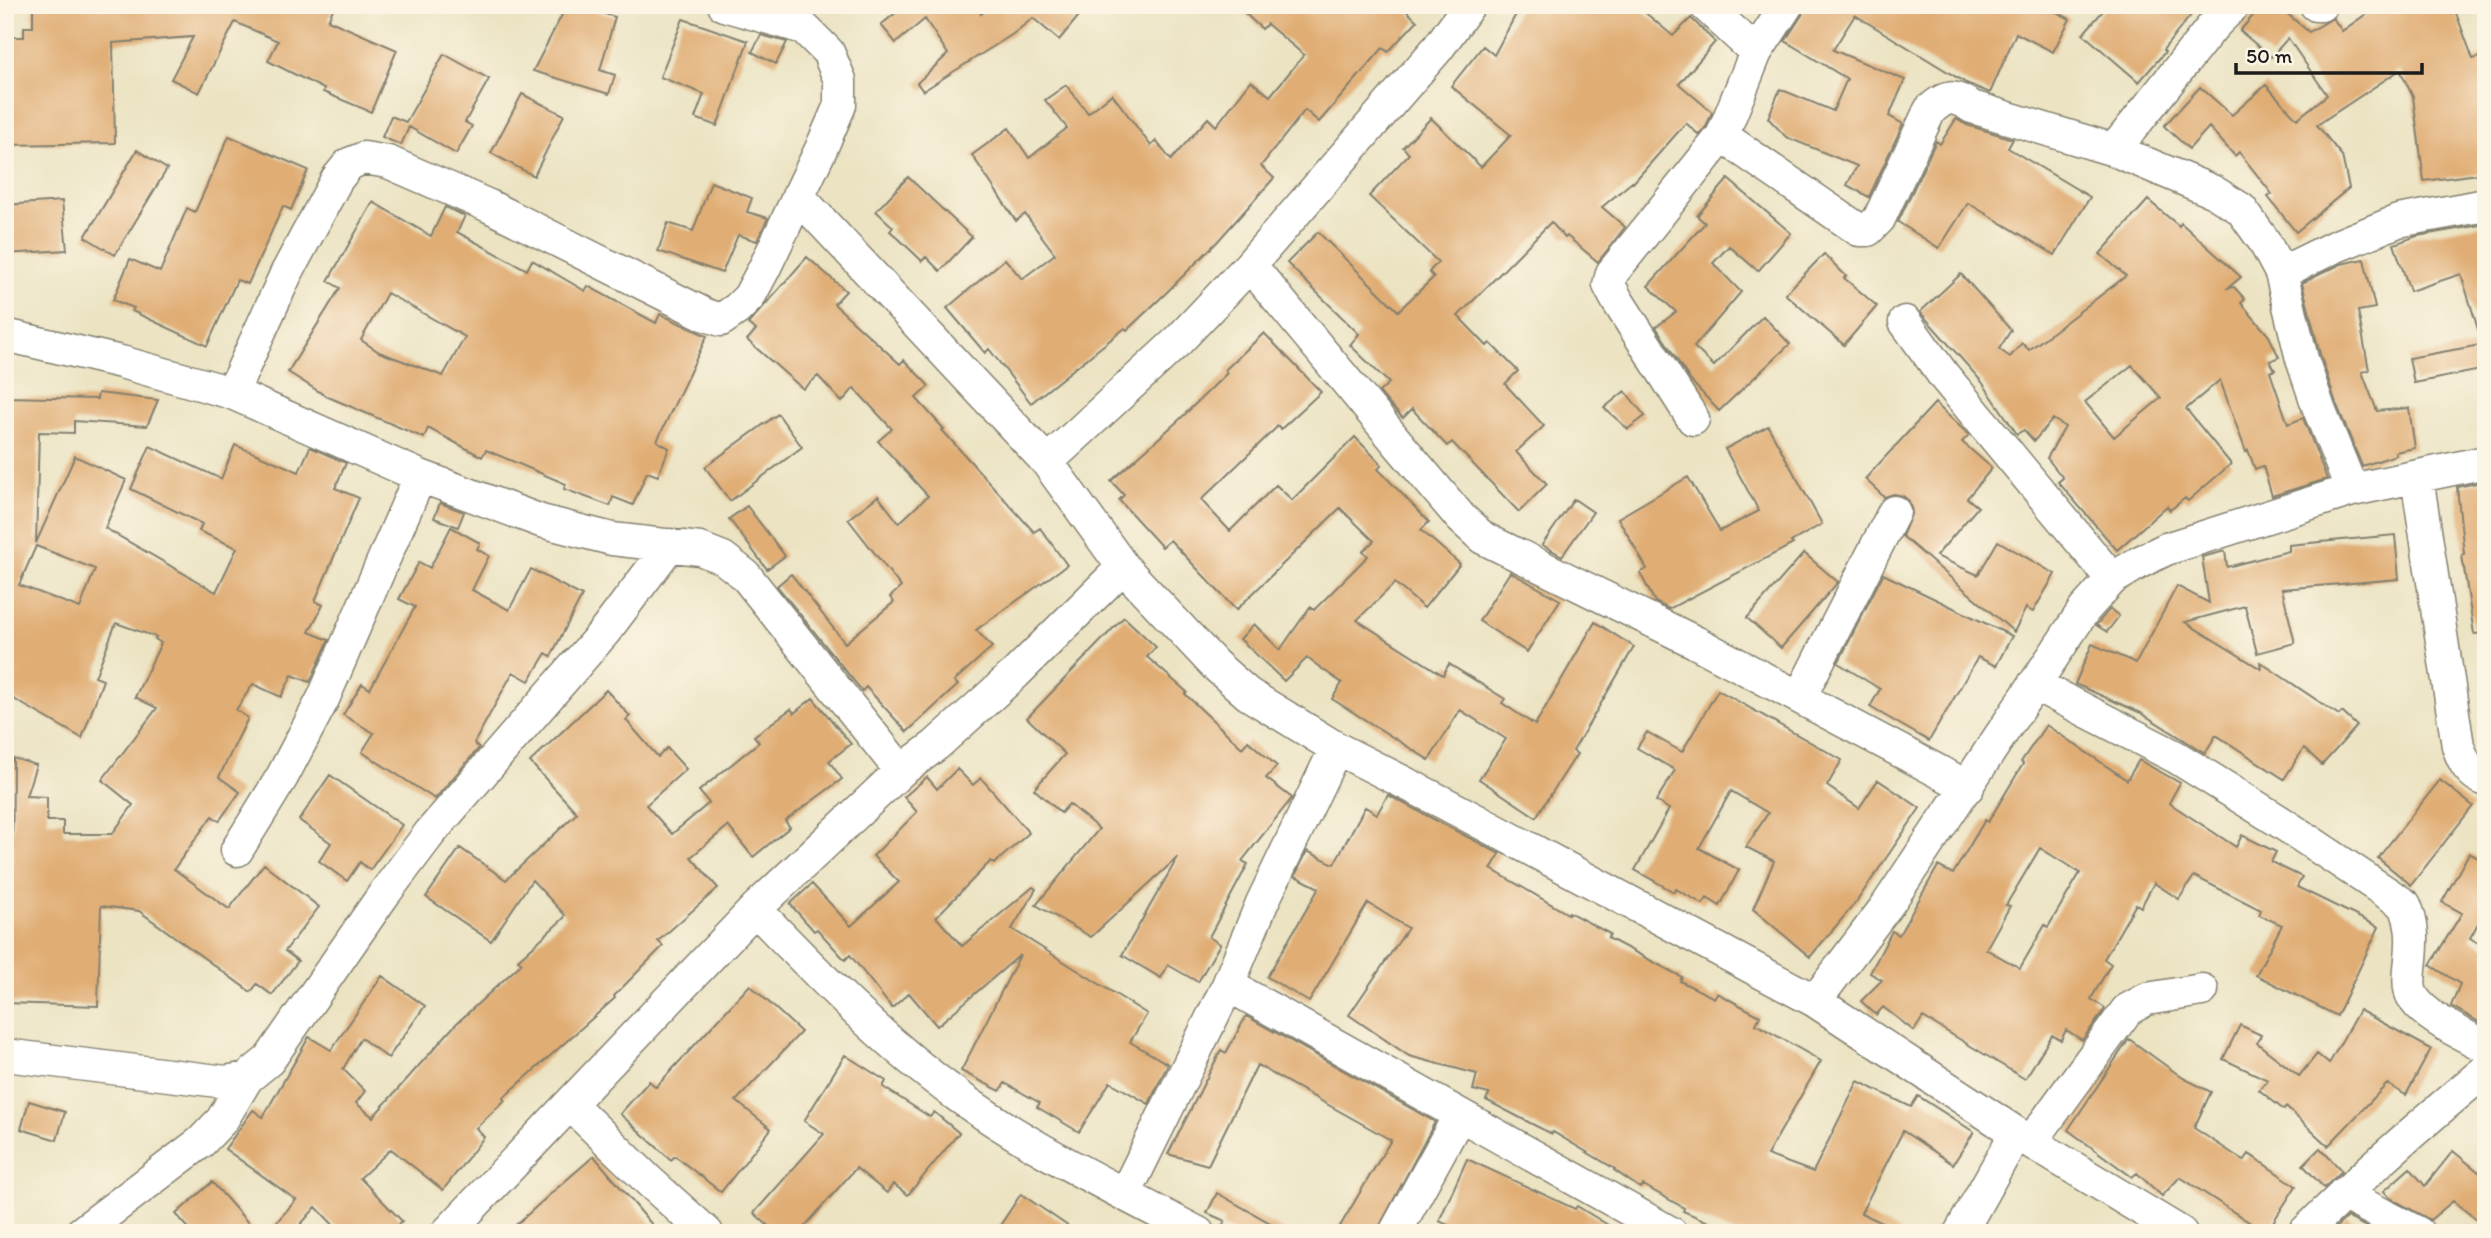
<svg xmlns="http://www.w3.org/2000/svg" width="2491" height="1238" viewBox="0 0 2491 1238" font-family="Itim,sans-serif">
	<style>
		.building { fill: #e0ad75; fill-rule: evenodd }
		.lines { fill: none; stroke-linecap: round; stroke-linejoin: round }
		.minor-casing { stroke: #84806f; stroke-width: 35 }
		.minor { stroke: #fff; stroke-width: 32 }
	</style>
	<rect width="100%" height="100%" fill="#fcf5e5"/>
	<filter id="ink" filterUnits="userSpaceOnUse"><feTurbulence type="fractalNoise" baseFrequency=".0143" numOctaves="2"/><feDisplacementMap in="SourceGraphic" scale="14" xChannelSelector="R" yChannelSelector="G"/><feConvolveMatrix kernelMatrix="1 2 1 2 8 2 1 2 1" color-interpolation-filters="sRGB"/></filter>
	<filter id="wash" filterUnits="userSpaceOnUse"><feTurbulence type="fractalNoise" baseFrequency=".00686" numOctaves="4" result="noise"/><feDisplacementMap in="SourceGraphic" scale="28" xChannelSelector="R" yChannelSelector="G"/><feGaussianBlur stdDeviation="1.57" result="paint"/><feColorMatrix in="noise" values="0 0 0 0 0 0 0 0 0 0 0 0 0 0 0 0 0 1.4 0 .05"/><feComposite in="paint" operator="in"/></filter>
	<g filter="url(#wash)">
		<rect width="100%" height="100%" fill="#ebe3c2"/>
		<g id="blocks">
			<!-- building -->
			<path class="building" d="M33,5H335L328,20L397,50L371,112L323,92L324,89L268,61L278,41L235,22L199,93L171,79L193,37L113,43L115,143L5,145V37H24V27H33Z
				M567,5H574L615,17L600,70L615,75L609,94L533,71Z
				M905,5H975L981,14L993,5H1088L1059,40L1033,18L1013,34L923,91L917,83L948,54L925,19L896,43L881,25Z
				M1236,5H1400L1417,21L1388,52L1383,48L1319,122L1305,110L1261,166L1274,178L1217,242L1165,294L1127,330L1125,328L1031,403L989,349L985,353L947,308L1005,259L1022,279L1055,254L1025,214L1016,221L972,155L1009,128L1029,158L1067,128L1045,100L1066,85L1088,113L1112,94L1151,146L1156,141L1171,160L1208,118L1216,126L1251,81L1270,96L1304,55L1267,24L1262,29Z
				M1521,5H1636L1673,36L1691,18L1715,42L1679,84L1712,112L1706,127L1699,135L1686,123L1633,183L1632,182L1602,207L1625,227L1598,262L1567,236L1565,238L1551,222L1458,316L1487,346L1490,343L1518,371L1505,384L1544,426L1516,452L1547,484L1519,512L1452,442L1447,446L1412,409L1403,418L1390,405L1379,392L1389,383L1350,345L1359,334L1287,263L1318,232L1398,311L1434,277L1429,272L1438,262L1369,196L1409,154L1403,147L1431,118L1481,167L1511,135L1451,86L1483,46L1494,55Z
				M1805,5H2043L2070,19L2053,52L2016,33L1990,93L1966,83L1855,15L1833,50L1905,80L1889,116L1903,124L1869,197L1847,185L1857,166L1786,137L1768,118L1780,89L1833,111L1847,79L1785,41L1802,15Z
				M2108,5H2199L2163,50L2165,52L2139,82L2083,34Z
				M2262,5H2277L2309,32L2333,18L2342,31L2379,5H2453L2473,59L2486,55V173L2424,181L2413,97L2400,70L2317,125L2342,156L2349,188L2296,232L2268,197L2272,194L2239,152L2235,156L2209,127L2189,149L2164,126L2200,87L2232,115L2266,85L2297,119L2327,95L2288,38L2271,57L2240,31Z
				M683,19L748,41L717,126L695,118L704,94L660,77Z
				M761,35L787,42L776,64L752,52Z
				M444,54L489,79L465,122L472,126L456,154L409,127L401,145L382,137L391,116L406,122Z
				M522,94L564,115L534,176L491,153Z
				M1956,119L1967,125L2013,139L2008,148L2090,197L2055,255L1968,203L1939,248L1898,222L1936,141L1940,144Z
				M229,136L308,170L291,210L283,206L248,284L237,280L207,346L132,311L134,308L113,300L130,259L160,272L187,208L195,212Z
				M137,150L167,169L115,255L85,237Z
				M908,177L972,237L940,271L926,257L922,261L898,238L890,231L893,227L876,211Z
				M1728,179L1791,233L1758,271L1729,246L1713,263L1741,292L1694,347L1714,366L1763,316L1790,344L1719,411L1690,380L1656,327L1676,312L1648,286L1705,223L1697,216Z
				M711,182L752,198L747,212L768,218L757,241L738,235L722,273L658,251L668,223L693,231Z
				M2148,200L2179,226L2181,223L2241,277L2228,288L2234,287L2245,299L2241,303L2269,336L2279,357L2270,361L2275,370L2270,372L2288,424L2303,418L2327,479L2272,496L2263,466L2255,469L2248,450L2246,452L2220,380L2186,409L2231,464L2188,501L2185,498L2170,510L2167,506L2117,550L2058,482L2063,478L2047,458L2065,427L2053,419L2034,441L2024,430L2017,434L1982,382L1920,312L1961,274L2011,330L1999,349L2010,357L2022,343L2029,350L2126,276L2100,254ZM2132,365L2161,398L2114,437L2085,402Z
				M62,201L67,250L5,254V205Z
				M373,202L431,236L445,207L465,216L457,232L527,270L532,260L585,291L588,286L656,323L660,314L707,336L657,441L669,448L658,476L647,472L633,505L613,497L610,506L564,489L566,484L486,450L482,457L428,428L424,438L326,396L288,372L340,288L328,281ZM387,293L465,337L443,376L379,352L361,340Z
				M2486,224V339H2481L2461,274L2410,291L2394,244L2417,236Z
				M1824,254L1846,276L1844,278L1877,306L1844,345L1785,294Z
				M807,257L846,291L834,304L900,364L904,360L929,386L916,398L944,429L942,430L1034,532L1040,528L1067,565L976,630L992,647L954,681L958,685L907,732L866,687L862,691L777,586L791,574L845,643L894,602L890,597L901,587L848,519L878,496L899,523L928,496L878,441L892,429L854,388L842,402L818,376L803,389L747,340L756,330L748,324Z
				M2364,259L2375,308L2358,311L2369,370L2362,372L2377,411L2409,408L2415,448L2395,452L2396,455L2362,466L2336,403L2320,354L2302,283L2341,264Z
				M1264,333L1321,392L1281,429L1278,426L1201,500L1230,531L1276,485L1292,500L1355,437L1382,465L1378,469L1429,522L1421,530L1460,564L1424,608L1395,583L1357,620L1443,675L1449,664L1505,699L1502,703L1535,725L1595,622L1634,647L1573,751L1577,754L1536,817L1479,779L1506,739L1460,710L1429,760L1332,699L1342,683L1307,658L1284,681L1240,639L1254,624L1280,650L1310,607L1314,610L1368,556L1363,551L1374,541L1340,508L1236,610L1170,540L1162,547L1119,500L1124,495L1111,481L1180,419L1227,373L1225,370Z
				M2486,344V369L2414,383L2409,358Z
				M1625,391L1645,416L1628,429L1604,408Z
				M98,393L158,400L147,426L74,421V433L39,432L36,543L75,456L126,480L105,528L216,592L237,548L199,531L202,524L131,489L150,446L221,479L235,445L299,472L310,447L346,463L335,488L359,498L315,601L323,605L309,632L329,640L310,682L292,675L281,697L253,684L236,710L248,718L219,777L240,792L219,821L212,816L174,869L229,909L264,864L319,907L285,951L298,961L272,995L257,984L251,992L139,911L101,906L98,1006L5,1003V894H12L13,758L36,765L26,796L47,797V821H63V834H112L133,805L102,780L157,708L135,697L161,643L155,639L156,637L116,623L95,677L103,680L82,738L5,694V397L97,399ZM36,546L95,569L80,608L19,585Z
				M1935,403L1969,435L1962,442L1992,468L1967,498L1978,507L1936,556L1978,575L1998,541L2055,574L2033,612L2026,608L2014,632L1902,536L1912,512L1909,501L1903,496L1894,494L1884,497L1865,479Z
				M778,414L802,447L730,501L705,467Z
				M1768,426L1822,524L1791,542L1793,544L1669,609L1655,602L1640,573L1647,569L1618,518L1688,477L1720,531L1759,511L1725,449Z
				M2486,481V633L2474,634L2462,555L2464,554L2457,487Z
				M1574,499L1593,512L1562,556L1542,545Z
				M440,503L464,512L458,527L434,518Z
				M747,506L785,556L767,569L729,519Z
				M451,527L480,543L477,549L489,556L472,590L509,610L531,569L582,596L551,656L546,653L529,681L513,672L474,743L479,748L435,799L362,752L374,733L343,715L362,684L370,689L415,607L399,599L419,562L430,568Z
				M2395,535L2399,579L2282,589L2295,643L2257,653L2245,606L2185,622L2261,669L2260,662L2339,715L2342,712L2357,726L2322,765L2304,748L2284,779L2216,735L2205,753L2141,713L2075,684L2092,644L2136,663L2177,586L2209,603L2202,557L2225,551L2227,567L2289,551V545Z
				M1804,553L1838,582L1781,648L1747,618Z
				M1510,572L1560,600L1527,652L1479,621Z
				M1883,574L2012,636L1996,666L1978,657L1929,741L1870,707L1880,689L1838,663Z
				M2110,609L2119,616L2107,632L2096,625Z
				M1124,617L1156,647L1147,657L1187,692L1185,694L1242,748L1248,741L1277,766L1266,778L1292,798L1242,861L1248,864L1209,937L1220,944L1198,982L1168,965L1161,978L1122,955L1178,857L1091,937L1036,905L1099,829L1069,804L1061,813L1034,789L1065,754L1027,718Z
				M606,690L630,716L626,720L658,757L667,748L686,769L646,805L672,834L709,803L699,791L759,742L754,736L791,709L794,713L813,698L851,744L829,761L842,779L785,821L790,827L753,857L728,826L691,857L718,888L658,941L663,946L614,996L615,998L503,1098L505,1100L476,1128L484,1137L443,1190L391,1149L360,1178L402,1221L390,1233H341L316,1207L293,1233H267L296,1200L225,1149L253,1110L263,1117L309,1037L331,1050L382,976L425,1006L388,1058L361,1038L343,1069L365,1091L356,1103L373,1117L456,1024L522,963L518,960L564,918L565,915L532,880L491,941L426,897L460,848L506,880L577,813L530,762Z
				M1718,690L1842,760L1827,786L1859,808L1878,780L1920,808L1857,901L1810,957L1753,909L1774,861L1746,847L1768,813L1731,791L1699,848L1739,870L1720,906L1707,898L1703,904L1676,889L1674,892L1635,870L1669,809L1656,801L1675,770L1637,748L1647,732L1682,752Z
				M2046,725L2127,780L2139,760L2180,783L2169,803L2236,847L2242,835L2276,852L2271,862L2302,877L2297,887L2379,927L2337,1016L2256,975L2282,925L2259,915L2261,910L2194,876L2179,899L2154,883L2141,907L2136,904L2104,959L2111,964L2091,999L2105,1008L2101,1015L2082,1040L2066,1030L2061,1040L2052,1035L2025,1079L1923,1017L1914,1031L1883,1007L1876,1015L1861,1001L1882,980L1870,973L1892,931L1899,935L1938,866L1953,874L1985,820L1988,822L2023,764L2021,762ZM2040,848L2080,873L2048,927L2045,925L2020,968L1986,949L2010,906L2006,905Z
				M957,769L973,785L981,778L1029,833L994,864L991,861L936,917L962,946L1033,887L1036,889L1012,929L1147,1014L1130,1042L1168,1064L1149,1104L1110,1082L1079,1132L1037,1107L1040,1103L1005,1083L1000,1091L961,1071L1020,955L937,1026L909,993L892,1008L850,955L845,960L817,929L814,931L790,904L812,884L851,926L899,882L873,856L917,812L904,797L927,777L937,789Z
				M330,775L402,825L370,870L360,862L347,881L319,861L331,843L299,820Z
				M2440,780L2473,806L2411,885L2378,858Z
				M1388,795L1500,854L1491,869L1568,914L1569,912L1610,934L1608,938L1682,977L1680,981L1714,998L1717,993L1760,1016L1756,1024L1821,1061L1767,1155L1813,1172L1858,1081L1911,1107L1918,1096L1974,1132L1953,1164L1903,1131L1861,1213L1904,1233H1734L1683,1211L1684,1208L1643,1185L1640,1188L1614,1170L1615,1169L1553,1132L1552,1134L1534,1125L1486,1100L1489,1094L1473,1090L1477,1074L1409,1056L1349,1015L1408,928L1368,903L1309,1002L1267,977L1319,888L1295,876L1307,851L1334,864L1365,807L1377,814Z
				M2469,853L2486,862V909L2470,938L2486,948V1026L2451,1006L2460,984L2430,965L2462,913L2442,902Z
				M750,985L801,1032L736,1101L771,1129L721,1192L675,1156L671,1160L620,1114L649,1081L656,1087Z
				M2359,1010L2431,1049L2406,1095L2387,1084L2328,1146L2286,1107L2284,1110L2259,1090L2268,1080L2223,1059L2240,1025L2261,1035L2257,1043L2299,1076L2317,1054L2329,1064Z
				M1246,1016L1435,1122L1376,1233H1336L1391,1140L1257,1065L1208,1165L1168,1154L1221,1050L1226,1053Z
				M2129,1039L2183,1078L2211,1092L2194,1128L2244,1161L2249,1154L2296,1186L2266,1233L2180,1177L2162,1196L2137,1173L2132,1177L2068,1130Z
				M845,1055L886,1081L883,1087L930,1117L934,1112L959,1133L908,1195L893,1184L887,1193L856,1168L799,1233H776L754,1213L824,1134L804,1121Z
				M29,1101L65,1112L57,1140L21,1129Z
				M2320,1148L2342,1171L2324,1188L2303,1165Z
				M2453,1151L2486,1178V1227L2453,1201L2430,1220L2390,1198L2384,1191L2410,1168L2425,1186Z
				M594,1156L659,1233H507L556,1189Z
				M1467,1159L1575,1209L1577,1206L1621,1233H1466L1439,1221Z
				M212,1182L257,1233H193L176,1214Z
				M1217,1193L1288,1233H1235L1222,1226L1225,1221L1207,1213Z
				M1021,1194L1078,1233H995Z
				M2347,1217L2378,1233H2330Z"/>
		</g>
	</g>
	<g filter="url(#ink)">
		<use href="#blocks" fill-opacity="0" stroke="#84806f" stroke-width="2"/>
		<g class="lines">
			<defs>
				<path id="minor" d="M1705,5L1756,52
					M2316,5H2321
					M1722,136L1859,230H1868L1879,219L1930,110C1948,95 1952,95 1972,107L2114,150L2214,192L2241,209L2264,241L2281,273L2302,359L2319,409L2352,490
					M2114,150L2213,26L2234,5
					M798,196L1047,462L1123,567L1215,665L1248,694L1336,748L1446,804L1815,1001L2016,1133L2181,1233
					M1250,265L1401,447L1461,518L1483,538L1695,642L1968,787
					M2281,273L2334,247L2398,221L2486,205
					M1905,322L1944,376L2112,579
					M5,335L121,362L232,393L420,476L541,521L612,539L700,549L723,558L745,575L901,771
					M232,393L286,274L337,179L349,164L364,158L388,162L489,206L706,315L721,320L737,309L749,297L765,267L821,149L840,105V80L828,52L804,28L724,5
					M1693,419L1617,300L1609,285L1612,273L1722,136L1756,52L1787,5
					M1047,462L1178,341L1250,265L1438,48L1469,5
					M2417,477L2458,746C2463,761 2470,775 2486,780
					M2034,684L2176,757L2279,821L2405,905C2413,924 2413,939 2411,959C2410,970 2407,988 2413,997C2425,1018 2465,1035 2486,1047
					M1800,697L1894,512
					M237,850L282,777L323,699L420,476
					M755,909C819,975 883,1042 958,1096C1033,1150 1117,1190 1198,1233
					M1228,985L1671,1233
					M1815,1001L1888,904L2084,610L2112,579L2140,562L2166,549L2352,490L2486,462
					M5,1055L226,1082L247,1078
					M571,1105L650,1182L707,1233
					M2031,1142L2127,1010L2147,999L2202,990
					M1125,1194L1228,985L1262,903L1336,748
					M2343,1194L2418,1233
					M81,1233L201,1142L222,1120L247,1078L269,1060L384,894L430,833L606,630L670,545
					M447,1233L755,909L901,771L936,745L1016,673L1123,567
					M1395,1233L1459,1116
					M1960,1233L2016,1133
					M2304,1233C2362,1175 2423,1122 2486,1070"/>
			</defs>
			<!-- minor casing -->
			<use href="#minor" class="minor-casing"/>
			<!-- minor -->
			<use href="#minor" class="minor"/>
		</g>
	</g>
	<!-- margin -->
	<rect width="2491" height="1238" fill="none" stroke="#fcf5e5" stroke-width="28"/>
	<!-- scale -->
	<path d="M2236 63v10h186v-10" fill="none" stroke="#1c1c1c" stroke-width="3.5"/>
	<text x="2246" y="63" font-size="21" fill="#1c1c1c" stroke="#fcf5e5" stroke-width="5" paint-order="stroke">50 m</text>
</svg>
